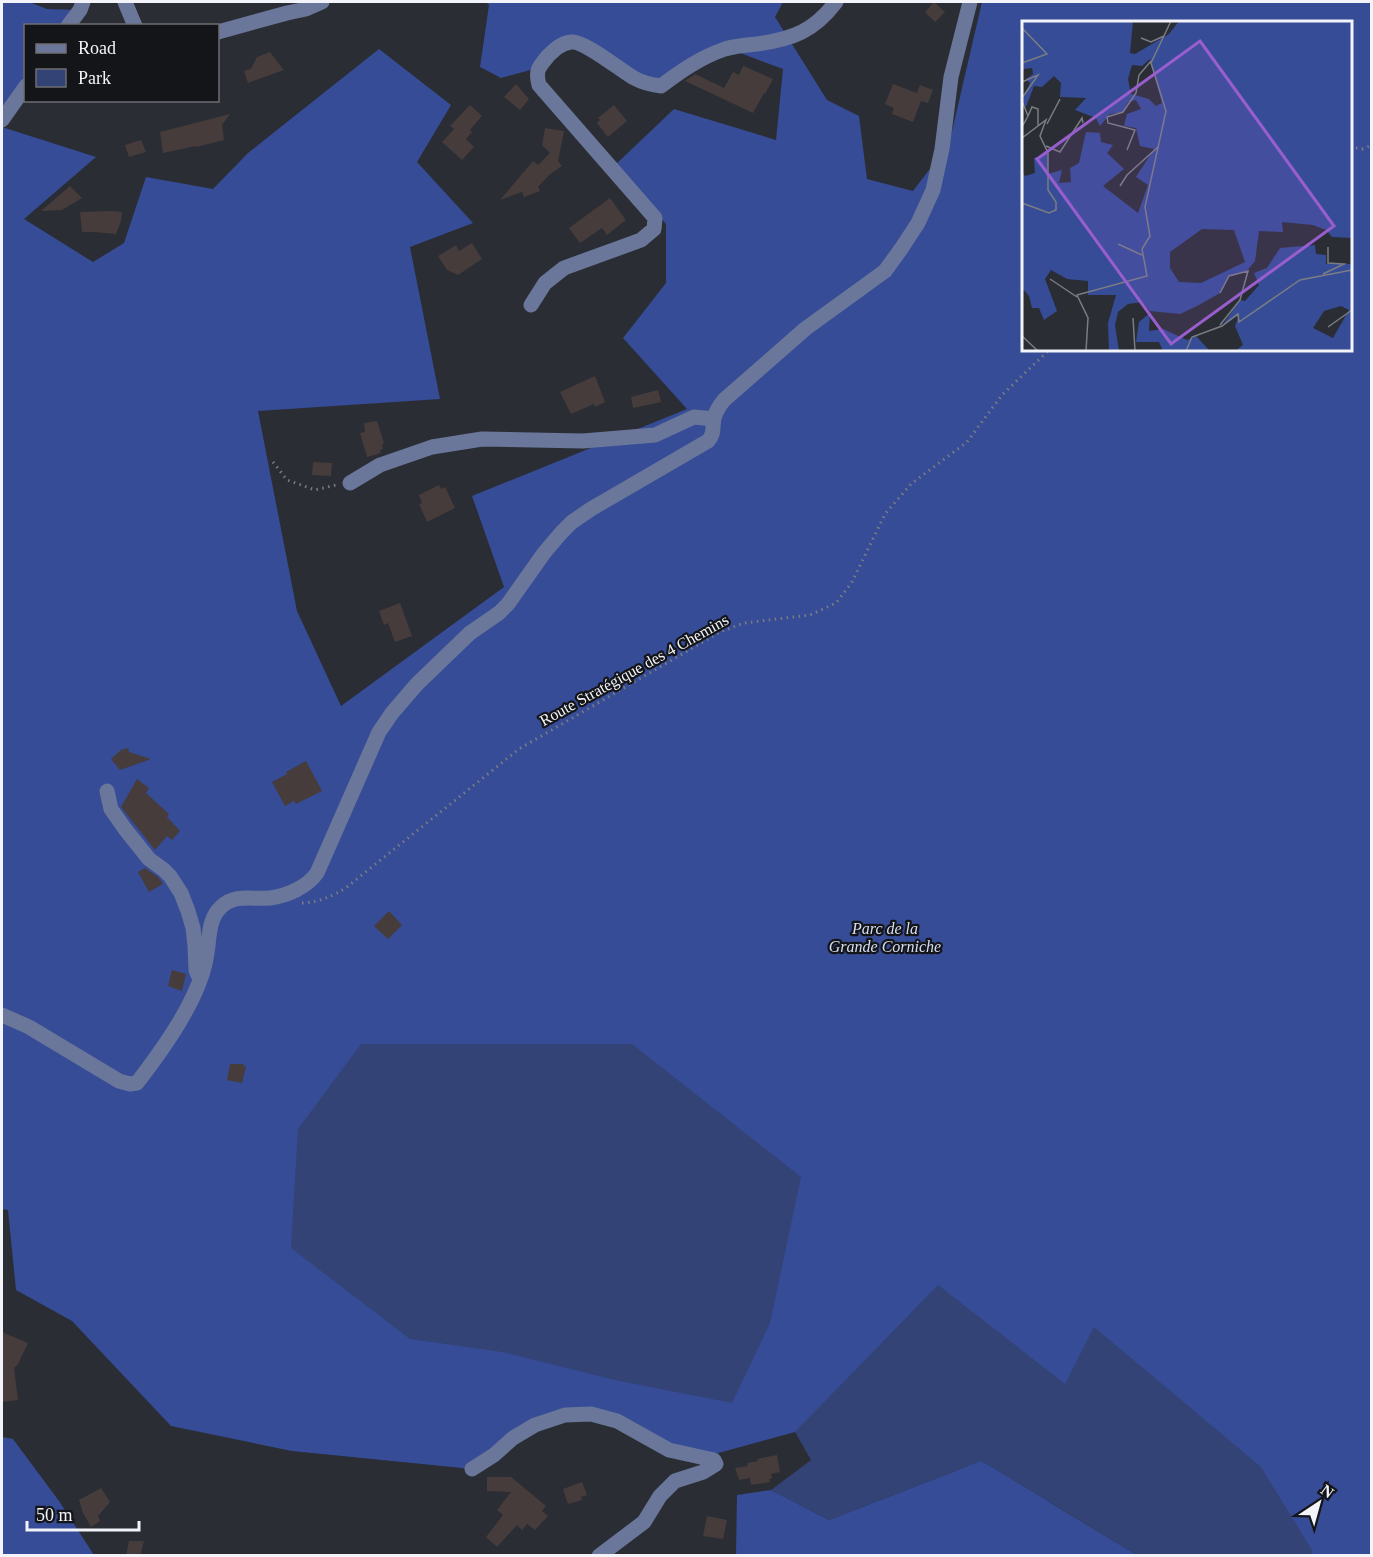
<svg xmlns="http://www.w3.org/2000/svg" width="1373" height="1557" viewBox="0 0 1373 1557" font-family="'Times New Roman',serif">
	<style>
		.green { fill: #334375; fill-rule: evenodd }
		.forest { fill: #364c96; fill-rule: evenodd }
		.building { fill: #463c3b }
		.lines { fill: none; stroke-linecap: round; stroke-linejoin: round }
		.path { stroke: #7a7d83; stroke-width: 3; stroke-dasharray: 1.5 4.5; stroke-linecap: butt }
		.minor { stroke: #6a779a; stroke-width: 15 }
		.labels { text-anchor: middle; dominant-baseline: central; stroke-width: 4.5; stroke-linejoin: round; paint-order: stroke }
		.street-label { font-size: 16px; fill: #f2f4f9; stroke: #141519 }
		.park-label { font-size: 16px; font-style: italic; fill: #d6def4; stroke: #141519 }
		.inset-road { fill: none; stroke: #7a7d83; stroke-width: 1.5 }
		.view { fill: #995ece; fill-opacity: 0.15; stroke: #995ece; stroke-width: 3 }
		.inset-edge { fill: none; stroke: #f2f4f9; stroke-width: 3 }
	</style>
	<rect width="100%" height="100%" fill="#2a2d34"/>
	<!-- green -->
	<path class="green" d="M988,2H1371V1555H1137L1051,1503L968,1466L829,1520L771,1490L811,1460L795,1432L807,1419L185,1408L201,1011L938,221ZM1024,22H1350V350H1024Z"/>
	<!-- forest -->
	<path class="forest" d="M2,2H29L47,9L80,10L68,25L26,26L25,86L2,120Z
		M486,2H783L775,17L827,100L859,116L867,179L913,191L949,144L982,2H1371V1555H1311L1312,1550L1261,1467L1094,1327L1065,1384L938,1285L795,1432L700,1458L636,1432L565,1415L472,1469L292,1451L171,1426L72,1321L16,1290L8,1210L2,1209V127L96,157L24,219L93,262L124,243L146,177L213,189L248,153L379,49L451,105L417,162L473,223L410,247L440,399L258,411L297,611L341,706L504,587L472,496L687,409L623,338L666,283V224L614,166L674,109L776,140L783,69L727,48L661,86L571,42L538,68L501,78L480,67L489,5ZM1024,22H1350V350H1024ZM361,1044H632L801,1177L770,1323L732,1403L615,1380L502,1352L410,1339L291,1248L298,1129Z
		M2,1437L13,1439L59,1501L94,1555H2Z
		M981,1461L1137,1555H736L737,1495L771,1490L829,1520Z"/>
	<!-- building -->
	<path class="building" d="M934,2L945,12L935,22L925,12Z
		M270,52L284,70L248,83L244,71L251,69L257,57Z
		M743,66L773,79L765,94L764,93L753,113L685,81L695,74L724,88L733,72L739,75Z
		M516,84L529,99L520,110L504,97Z
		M893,84L917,93L920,85L933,90L928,103L921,101L913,122L892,114L894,108L885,104Z
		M470,105L482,116L470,130L472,132L466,139L474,147L462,160L442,142L454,129L450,126Z
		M614,105L627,121L608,137L597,123L600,120L598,118Z
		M230,114L222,125L224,140L196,147V146L163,153L160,132Z
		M545,128L564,131L558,161L562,166L549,175L538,187L540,191L524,197L522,192L500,200L533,161L538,165L550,153L542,145Z
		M141,140L146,152L129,157L125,145Z
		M70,186L82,198L62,210L41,211Z
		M610,198L626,220L607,235L602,228L580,243L569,228Z
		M114,211L122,212L121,221L116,234L95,232H82L80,212Z
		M472,243L482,259L458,275L447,270L438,256L456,245L459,251Z
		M595,376L605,402L595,407L594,404L571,414L560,392Z
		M658,390L661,402L633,408L631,397Z
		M377,421L384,443L382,444L383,449L380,450L381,453L367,457L360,433L365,432L364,423Z
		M313,462L332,463L331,476L312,475Z
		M439,485L441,489L445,487L455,508L427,522L419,504L422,503L419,495Z
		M400,603L412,636L395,642L388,623L384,625L379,611Z
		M128,748L129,752L151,759L120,770L111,759L121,750Z
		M306,761L322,791L296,804L294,801L285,806L272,782L287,774L286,772Z
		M137,779L149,788L146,793L169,814L167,817L180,831L172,840L167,836L155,850L121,807Z
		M145,868L158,877L163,884L149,892L138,872Z
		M389,911L402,925L388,939L374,926Z
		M172,970L186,974L182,991L168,986Z
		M230,1064H244L243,1066L246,1067L242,1083L227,1080Z
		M2,1332L28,1343L18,1364L14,1368L18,1400L2,1402Z
		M777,1455L780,1472L771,1474L772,1478L769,1479L770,1482L751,1485L750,1478L739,1480L735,1468L748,1466L747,1463L758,1461L757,1459Z
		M487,1477H511L546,1506L542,1511L548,1516L535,1530L527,1524L522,1530L517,1525L497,1547L486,1537L503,1515L497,1510L511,1492L487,1491Z
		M582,1482L587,1495L581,1497L582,1500L568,1504L563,1489Z
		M101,1488L110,1502L98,1516L100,1521L91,1527L83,1513L79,1500Z
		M707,1516L727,1520L723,1539L703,1536Z
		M129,1541H144L140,1556L126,1555Z"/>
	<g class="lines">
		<!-- path -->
		<path class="path" d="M1350,147L1362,149L1372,145
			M273,462L287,480L315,490L336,485
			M302,903C320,902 333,896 347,887L519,749L720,632L744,623L810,615L836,603L852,582L885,514L911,484L967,442L1002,395L1049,350"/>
		<!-- minor -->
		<path class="minor" d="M125,2L135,26
			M68,26L80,10L83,2
			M218,32L287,13L306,9L322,2
			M2,120L26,86
			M531,305L545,283L564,268L641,240L654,229L655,218L539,85C535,70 539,67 548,56C554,50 561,43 571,42C584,40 621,71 634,78C643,83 652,85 661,86C681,71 701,57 725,49C735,46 747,45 757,44C793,39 814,31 836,2
			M350,483L380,465L432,447L482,439L583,441L655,435L694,417L714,419
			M107,791L111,809L125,829L149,859L164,870L170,876L181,893L188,911L193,928L195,946L196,970L198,975
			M2,1015L29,1027L119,1081L130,1084L137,1083C163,1049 198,1001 206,959C210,941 207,920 221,907C236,893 253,900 270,898C287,896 307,887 317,873L379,732L392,713L417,684L470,633L499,613L508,604L544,553L561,533L572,522L591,509L708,441C715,433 712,427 714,418C716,411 720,405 724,400L805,329L885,271L901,249L918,223L933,190L942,149L951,77L970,2
			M472,1469L494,1455L513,1438L535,1425L565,1415L591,1414L617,1421L669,1450L714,1460L716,1464L703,1472L675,1481L660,1496L644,1522L599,1556"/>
	</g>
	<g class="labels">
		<!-- street labels -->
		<g class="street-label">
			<text transform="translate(634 670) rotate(-29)">Route Stratégique des 4 Chemins</text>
		</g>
		<!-- park labels -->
		<g class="park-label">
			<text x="885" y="928">Parc de la<tspan x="885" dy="18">Grande Corniche</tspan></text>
		</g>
	</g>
	<!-- overview -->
	<g transform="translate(1022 21)">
		<rect width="330" height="330" fill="#2a2d34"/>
		<path d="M0,0H111L108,32L113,33L147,13L157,0H330V217L310,216L304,209L291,204L260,201L261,211L237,210L233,240L224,251L207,255L198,272L175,285L158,293L128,290L120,281L106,283L96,291L93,304L97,330H87L86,302L94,274H66V260L45,258L29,249L23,258L35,290L22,299L17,287H10L7,275L0,267V150L3,155L13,152L12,137L26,132V153L40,149L37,162L49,161L48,147L57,142L64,111L78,112L79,121L91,124L85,132L102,148L81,165L116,192L126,164L114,156L132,128L118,125L114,107L102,105L105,93L119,88L114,79L106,81L101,91L88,93L78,105L74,97L53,89L64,77L38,76L39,62L32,55L20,66L12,65L4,86L0,81L8,62L4,58L11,53L10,47L2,48L0,53ZM128,38L140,82L134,85L127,78L109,73L106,58L110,44L120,45ZM180,208L212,209L223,241L179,262L157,261L148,247V231ZM293,224L294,233L304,234V243H330V330H213L221,324L213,305L217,294L200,305L218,279L223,280L237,264L232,252L245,247L258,227ZM319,285L327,289L311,317L291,307L302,290ZM128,292L127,310L141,308L165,319L174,315L188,330H141L137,321H114L117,301Z" fill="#364c96" fill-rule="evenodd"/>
		<path class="inset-road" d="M0,7L25,33L0,42M119,17L129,21L142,15M0,61L16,54L0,77M0,80L6,95L0,106M6,95L10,86L16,88V104M25,103L38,78M0,117L24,99L18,115L26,132V169L34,181V189L27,192L0,182M24,125L38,131L60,97L61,102M105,129L113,109L86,102L85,96L101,91L114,72L117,54L129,40M98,165L105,154L136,126M96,223L120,234M301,253L322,243L306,242V226M28,258L55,276M198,272L207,255L226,250L218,279L198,304M111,297L113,330M306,306L330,289M0,315L16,330M64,330L66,297L55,274L125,255L120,228L128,215L123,186L144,90L129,42L149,0M164,330L170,316L200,305L216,293L217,301L278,259L330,249"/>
		<path class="view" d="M178,20L312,205L149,323L15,138Z"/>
		<rect width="330" height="330" class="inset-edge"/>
	</g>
	<!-- border -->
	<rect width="1373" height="1557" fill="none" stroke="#f2f4f9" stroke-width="6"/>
	<!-- legend -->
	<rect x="24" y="24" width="195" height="78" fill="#141519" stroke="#6d6e73" stroke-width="1.5"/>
	<rect x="36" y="44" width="30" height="9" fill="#6a779a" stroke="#6d6e73" stroke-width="1.5"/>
	<text x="78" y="54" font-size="18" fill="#f2f4f9">Road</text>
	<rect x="36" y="69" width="30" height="18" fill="#334375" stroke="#6d6e73" stroke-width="1.5"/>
	<text x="78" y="84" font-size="18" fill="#f2f4f9">Park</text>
	<!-- north arrow -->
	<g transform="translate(1319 1503) rotate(36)" stroke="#141519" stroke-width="4.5" paint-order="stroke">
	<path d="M0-4.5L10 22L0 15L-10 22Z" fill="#f2f4f9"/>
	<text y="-9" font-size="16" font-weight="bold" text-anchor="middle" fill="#f2f4f9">N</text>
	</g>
	<!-- scale -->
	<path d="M27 1521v9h112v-9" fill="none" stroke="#f2f4f9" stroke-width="3"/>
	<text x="36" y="1521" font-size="18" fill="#f2f4f9" stroke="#141519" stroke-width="4.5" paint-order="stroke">50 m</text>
</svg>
